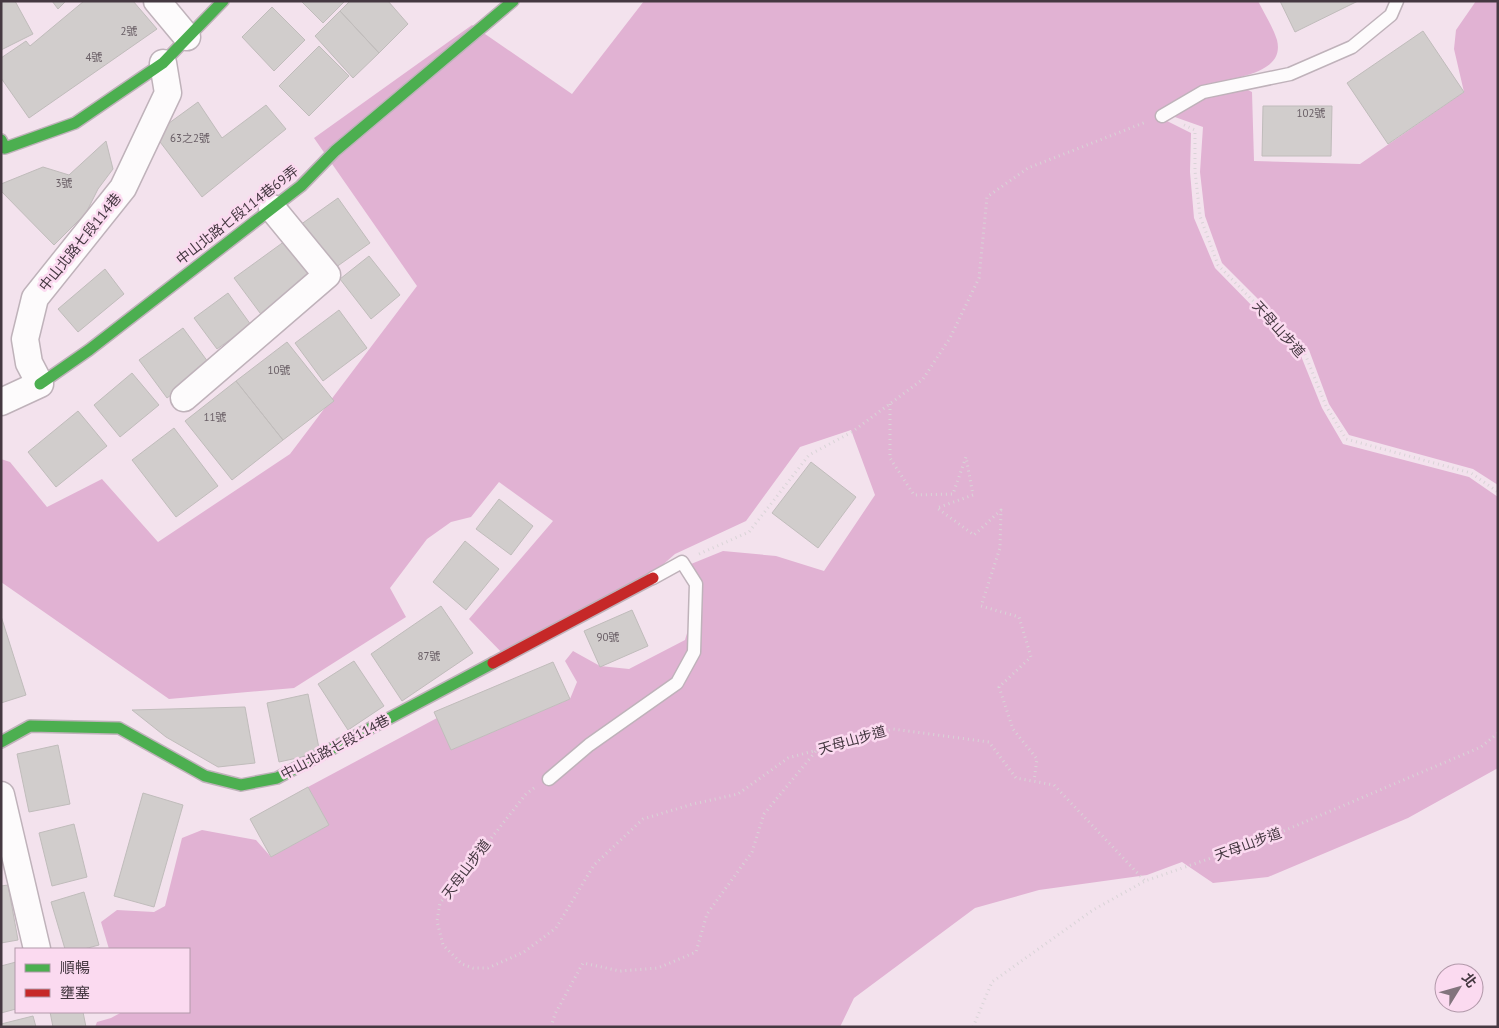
<svg xmlns="http://www.w3.org/2000/svg" width="1499" height="1028" viewBox="0 0 1499 1028" font-family="'PT Sans','Noto Sans TC',sans-serif">
	<style>
		.forest { fill: #e1b2d3 }
		.building { fill: #d1cdcc; stroke: #c0bcbb }
		.lines { fill: none; stroke-linecap: round; stroke-linejoin: round }
		.lane-casing { stroke: #bfb2ba; stroke-width: 15 }
		.street-casing { stroke: #bfb2ba; stroke-width: 29 }
		.fast-casing { stroke: #bfb2ba; stroke-width: 14 }
		.jam-casing { stroke: #bfb2ba; stroke-width: 14 }
		.path { stroke: #d9d4d7; stroke-width: 3; stroke-dasharray: 1 4; stroke-linecap: butt }
		.lane { stroke: #fdfbfc; stroke-width: 12 }
		.street { stroke: #fdfbfc; stroke-width: 26 }
		.fast { stroke: #4caf50; stroke-width: 11 }
		.jam { stroke: #c62828; stroke-width: 11 }
		.labels { text-anchor: middle; dominant-baseline: central; stroke-width: 5; stroke-linejoin: round; paint-order: stroke }
		.number-label { font-size: 11px; fill: #685d64 }
		.street-label { font-size: 14px; fill: #453841; stroke: #fbdaf0 }
	</style>
	<rect width="100%" height="100%" fill="#f3e2ed"/>
	<!-- forest -->
	<path class="forest" d="M644,1H1258C1264,13 1273,27 1277,40C1286,76 1228,77 1207,86C1190,92 1173,106 1157,116L1191,133L1190,172L1194,218L1215,268L1301,356L1322,408L1343,444L1469,477L1498,497V768L1408,818L1268,877L1213,883L1182,862L1147,875L1039,890L975,908L854,998L840,1027H95L97,1022L111,1018L122,1012H189V949H109L101,922L117,910L154,912L165,906L182,838L202,830L256,840L271,857L329,825L308,787L437,718L451,750L570,699L577,682L565,661L573,651L600,666L629,669L685,640L702,582L691,564L723,551L776,556L824,571L875,495L851,430L800,447L746,521L675,554L650,576L507,658L469,619L553,521L499,482L471,517L451,522L427,539L390,588L406,617L294,688L169,699L1,582V459L10,462L47,507L102,479L158,542L290,454L417,286L314,138L472,25L572,94Z
		M1476,1H1498V485L1473,469L1349,435L1329,404L1309,350L1222,263L1205,216L1200,172L1203,127L1172,116L1208,96L1242,87L1252,92L1254,161L1360,164L1464,92L1454,49L1456,30Z"/>
	<!-- building -->
	<path class="building" d="M1,1H15L33,34L1,50Z
		M52,1H66L58,9Z
		M84,1H133L157,29L29,118L1,78V58L26,41L30,46Z
		M301,1H345L323,23Z
		M350,1H388L408,24L379,53L340,11Z
		M1280,1H1358L1295,32Z
		M272,7L305,40L274,71L242,37Z
		M340,11L379,53L353,78L315,36Z
		M1423,31L1464,92L1388,144L1347,83Z
		M319,46L349,76L309,116L279,86Z
		M198,102L222,138L266,105L286,129L202,197L154,134Z
		M1263,106H1332L1331,156H1262Z
		M106,141L113,169L98,189L86,213L54,245L1,191V184L43,167L69,175Z
		M338,198L370,243L332,270L300,225Z
		M285,241L314,280L263,317L234,278Z
		M369,256L400,295L371,319L340,279Z
		M105,269L124,294L78,332L58,309Z
		M228,293L251,325L217,349L194,318Z
		M339,310L367,348L323,381L295,343Z
		M183,328L211,366L167,398L139,360Z
		M287,342L334,401L283,440L236,381Z
		M132,373L159,405L120,437L94,405Z
		M236,381L283,440L232,480L185,421Z
		M78,411L107,446L56,487L28,452Z
		M174,428L218,486L176,517L132,460Z
		M811,462L856,497L818,548L772,513Z
		M499,499L533,526L511,555L476,529Z
		M465,541L499,569L466,610L433,582Z
		M441,606L473,653L402,701L371,654Z
		M632,610L648,646L600,667L584,631Z
		M1,616L26,695L1,703Z
		M354,661L384,706L348,730L318,684Z
		M553,662L570,699L451,750L434,712Z
		M308,694L320,753L279,762L267,703Z
		M245,707L255,763L218,767L166,737L132,710Z
		M58,745L70,804L29,812L17,754Z
		M308,787L329,825L271,857L250,819Z
		M143,793L183,805L154,907L114,896Z
		M74,824L87,877L52,886L39,833Z
		M8,885L18,940L1,943V886Z
		M84,892L99,945L84,949H65L51,902Z
		M16,962V1009L1,1013V966Z
		M50,1012H83L86,1027H53Z
		M33,1016L36,1027H1V1024Z"/>
	<g class="lines">
		<defs>
			<path id="lane" d="M1162,116L1203,92L1290,74L1352,47L1391,15L1397,1
				M549,779L589,745L677,683L694,652L696,584L682,562L653,578"/>
			<path id="street" d="M157,1L187,37
				M184,398L327,275L272,208
				M1,402L40,384L29,363L25,339L35,298L123,188L168,93L163,63
				M1,795L37,949"/>
			<path id="fast" d="M1,140L5,148L75,123L163,63L223,1
				M40,384L89,350L301,186L335,151L513,1
				M1,742L30,726L119,728L205,776L241,785L277,778L493,663"/>
			<path id="jam" d="M493,663L653,578"/>
		</defs>
		<!-- lane casing -->
		<use href="#lane" class="lane-casing"/>
		<!-- street casing -->
		<use href="#street" class="street-casing"/>
		<!-- fast casing -->
		<use href="#fast" class="fast-casing"/>
		<!-- jam casing -->
		<use href="#jam" class="jam-casing"/>
		<!-- path -->
		<path class="path" d="M1184,125L1195,130V171L1200,216L1218,265L1305,354L1326,406L1346,439L1471,473L1498,492
			M890,404V458L914,495L953,494L966,457L973,495L937,508L974,535L1001,510L1000,548L981,606L1019,617L1031,657L999,687L1013,729L1037,759L1034,781
			M699,554L749,532L809,455L852,432L923,379L950,338L979,278L987,197L1028,168L1146,122
			M534,788L526,794L440,903L437,921L443,945L462,964L473,968H488L524,952L556,928L594,865L643,819L693,804L738,794L788,758L893,729L989,742L1016,778L1054,785L1145,881
			M551,1027L555,1014L583,963L620,971L658,968L696,952L707,914L752,852L764,814L816,751
			M973,1027L992,982L1093,910L1145,881L1260,841L1481,747L1498,733"/>
		<!-- lane -->
		<use href="#lane" class="lane"/>
		<!-- street -->
		<use href="#street" class="street"/>
		<!-- fast -->
		<use href="#fast" class="fast"/>
		<!-- jam -->
		<use href="#jam" class="jam"/>
	</g>
	<g class="labels">
		<!-- number labels -->
		<g class="number-label">
			<text x="129" y="31">2號</text>
			<text x="94" y="57">4號</text>
			<text x="1311" y="113">102號</text>
			<text x="190" y="138">63之2號</text>
			<text x="64" y="183">3號</text>
			<text x="279" y="370">10號</text>
			<text x="215" y="417">11號</text>
			<text x="608" y="637">90號</text>
			<text x="429" y="656">87號</text>
		</g>
		<!-- street labels -->
		<g class="street-label">
			<text transform="translate(237 215) rotate(-38)">中山北路七段114巷69弄</text>
			<text transform="translate(80 242) rotate(-51)">中山北路七段114巷</text>
			<text transform="translate(1279 329) rotate(48)">天母山步道</text>
			<text transform="translate(852 740) rotate(-16)">天母山步道</text>
			<text transform="translate(335 747) rotate(-28)">中山北路七段114巷</text>
			<text transform="translate(1248 844) rotate(-20)">天母山步道</text>
			<text transform="translate(466 869) rotate(-53)">天母山步道</text>
		</g>
	</g>
	<!-- border -->
	<rect width="1499" height="1028" fill="none" stroke="#453841" stroke-width="5"/>
	<!-- legend -->
	<rect x="15" y="948" width="175" height="65" fill="#fbdaf0" stroke="#b299aa"/>
	<rect x="25" y="964" width="25" height="8" fill="#4caf50" stroke="#b299aa"/>
	<text x="60" y="973" font-size="15" fill="#453841">順暢</text>
	<rect x="25" y="989" width="25" height="8" fill="#c62828" stroke="#b299aa"/>
	<text x="60" y="998" font-size="15" fill="#453841">壅塞</text>
	<!-- north arrow -->
	<g transform="translate(1459 988) rotate(53)"><circle r="24" fill="#fbdaf0" stroke="#b299aa"/>
	<path d="M0-4L9 19L0 12L-9 19Z" fill="#82747d"/>
	<text y="-8" font-size="14" font-weight="bold" text-anchor="middle" fill="#453841">北</text>
	</g>
</svg>
